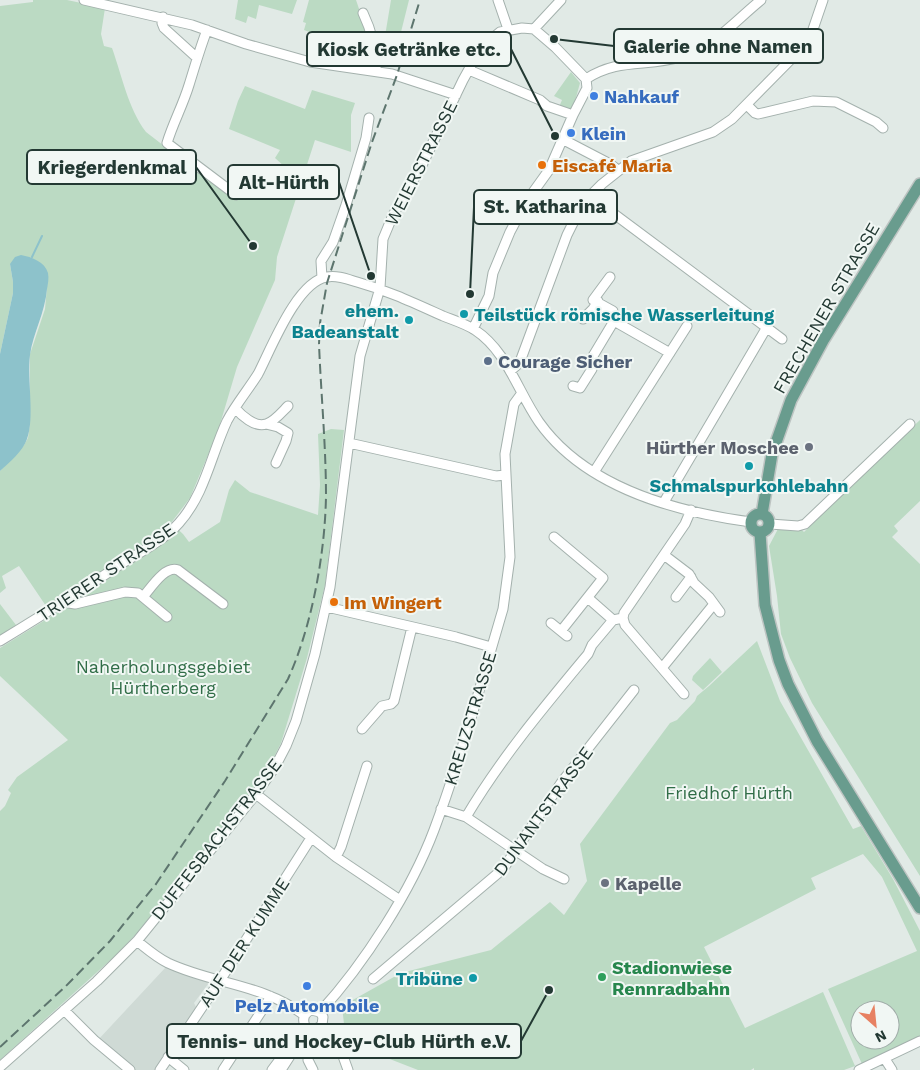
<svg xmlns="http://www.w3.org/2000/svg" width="920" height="1070" viewBox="0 0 920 1070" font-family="'Work Sans',sans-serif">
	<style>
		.built { fill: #cfdad5 }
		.green { fill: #bbdac3; fill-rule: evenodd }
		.water { fill: #8dc2cb }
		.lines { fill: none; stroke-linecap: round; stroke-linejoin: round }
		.stream { stroke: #8dc2cb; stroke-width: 2 }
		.minor-casing { stroke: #a4b1ad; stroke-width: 11 }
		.major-casing { stroke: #bdc4c2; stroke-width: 14 }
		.minor { stroke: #fff; stroke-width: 9 }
		.major { stroke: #699c8e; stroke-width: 11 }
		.rail { stroke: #5d756e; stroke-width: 2; stroke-dasharray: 10 5; stroke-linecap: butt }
		.shop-dot { fill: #3f7fe0; stroke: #f1f7f4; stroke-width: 2 }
		.food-dot { fill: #e8710a; stroke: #f1f7f4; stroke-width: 2 }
		.culture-dot { fill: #0f9aa8; stroke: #f1f7f4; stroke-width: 2 }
		.service-dot { fill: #5c6f8a; stroke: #f1f7f4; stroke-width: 2 }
		.worship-dot { fill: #6b7280; stroke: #f1f7f4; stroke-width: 2 }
		.leisure-dot { fill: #2e9e5b; stroke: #f1f7f4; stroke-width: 2 }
		.labels { text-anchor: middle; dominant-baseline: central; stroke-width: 4; stroke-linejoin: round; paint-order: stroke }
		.shop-label { font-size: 18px; font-weight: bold; fill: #366cbe; stroke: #f1f7f4; text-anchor: start }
		.street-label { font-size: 18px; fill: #233933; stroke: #f1f7f4 }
		.food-label { font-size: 18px; font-weight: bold; fill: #c56008; stroke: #f1f7f4; text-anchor: start }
		.culture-label { font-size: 18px; font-weight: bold; fill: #0d838f; stroke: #f1f7f4; text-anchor: end }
		.service-label { font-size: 18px; font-weight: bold; fill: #4e5e75; stroke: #f1f7f4; text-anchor: start }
		.worship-label { font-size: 18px; font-weight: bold; fill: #5b616d; stroke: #f1f7f4; text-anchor: end }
		.park-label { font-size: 18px; fill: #306d47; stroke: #f1f7f4 }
		.leisure-label { font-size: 18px; font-weight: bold; fill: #27864d; stroke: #f1f7f4; text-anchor: start }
		.leader { fill: none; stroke: #233933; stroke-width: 2 }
		.callout-dot { fill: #233933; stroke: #f1f7f4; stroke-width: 2 }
		.callout { fill: #f1f7f4; stroke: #233933; stroke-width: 2 }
		.callout-label { font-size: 19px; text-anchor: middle; font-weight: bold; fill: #233933 }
	</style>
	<rect width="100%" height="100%" fill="#e1eae6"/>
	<!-- built -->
	<path class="built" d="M166,967L206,980L208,984L194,1003L197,1009L156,1070H134L98,1040Z"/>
	<!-- green -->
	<path class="green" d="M33,0H67L105,8L101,34L104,46L112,48C122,76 128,108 146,132L234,200L257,178L267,186L285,167L275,158L280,150L229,129L238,101L245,86L305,109L312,90L355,103L351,115V152L315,140L277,257L275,280L237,367L218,431L190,498L171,523L183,534L189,542L220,522L229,490L235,480L250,492L318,515L320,485L318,434L331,429L344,430L325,585L307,658L281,743L270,765L252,790L137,933L116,955L0,1060V811L5,806L11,793L8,790L17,777L68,740L0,676V648L79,599L72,590L46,606L19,566L2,576L6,588L0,593V471L24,445L28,438L30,424V354L45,309L48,276L10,264L13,282V293L0,354V6L33,2Z
		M238,0H297L292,14L259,5L256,19L248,16L246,23L235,19Z
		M309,0H356L373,50H362V42H354L353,49L349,48L347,52L327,49V39L304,30L306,23L303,22Z
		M391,0H409L399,40L385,36Z
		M571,72L580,83L572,112L559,107L562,100L554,96Z
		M920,420V501L894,526L898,531L892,537L920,564V876L812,703L790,658L781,634L777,596L769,546L779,527L801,529L804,532L861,475Z
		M0,604L16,625L0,636Z
		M757,641L780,701L853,829L861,826L893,879L920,931V1037L862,1064L828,989L917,951L882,877L863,854L811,878L816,889L704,947L745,1028L823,992L855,1066L844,1070H754V1068L751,1070H418L346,1042L342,1006L401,973L491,950L550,902L564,915L587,881L580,844L670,723L677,720L695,701L697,696L709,686ZM860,1010H890V1040H860Z
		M710,658L722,672L703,690L692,680L693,676Z"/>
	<!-- water -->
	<path class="water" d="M21,255C32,257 45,262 48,273C49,278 48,284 47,289C45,313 33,333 30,355C27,380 35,418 27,439C23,451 9,463 0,471V354L13,293V282L10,264L15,257Z"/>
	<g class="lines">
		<!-- stream -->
		<path class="stream" d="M32,257L42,236"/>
		<defs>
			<path id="minor" d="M84,0L192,25L246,44L310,62L392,74L456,95
				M498,0L508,29
				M363,13C372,32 377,50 376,71
				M163,17L162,23L164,28L196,57
				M534,29L561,0
				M207,30C200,48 195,66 189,85C183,105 173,123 167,143L236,195
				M469,70L540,100L547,106L573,115
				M586,79C620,57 648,68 683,56C715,46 736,20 761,0
				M747,105L755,113L758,114L813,101L836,102L876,122L883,128
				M562,139L610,164L618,170
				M590,196L782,339
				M610,277L593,300L613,311L614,321L670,353
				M322,278L321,261L333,242L346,205L366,138L369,118
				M583,319L593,309
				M473,329L489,296L493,273L510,232L526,202L549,170L573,115L587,88L586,79
				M510,371L516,366L521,359L567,235L578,213L590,196L602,184L631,161L713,132L732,119L809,41L823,0
				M573,386L580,388L592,369L590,361L614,321L593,309L598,301
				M235,408C241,415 255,428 266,424C274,422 282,412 288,406
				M266,424L278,427L288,433L286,441L276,463
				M349,443L496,476L505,475
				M594,472L687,326
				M664,502L767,327
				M770,524L798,526L805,524L910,424
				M554,537L603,578L561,631
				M664,555L689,574L694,583L709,597L720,612
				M143,597C151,588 165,565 178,570L223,604
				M676,597L691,577
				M588,598L613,620
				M63,602L75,604L125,592L138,593L167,617
				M327,607L456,637L491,647
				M551,623L567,636
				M0,641C41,616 81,591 121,564C141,552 164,540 179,523C205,494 211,455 227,421C236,404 248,390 258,374C271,349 297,281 327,277C337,275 347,279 357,282C389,291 412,302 443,316C453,320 466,324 475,330C507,351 518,392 539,422C585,487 676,512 751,522
				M662,668L714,604
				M684,694L625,625L623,618L624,613L685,524L691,510
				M362,729L382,706L391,704L394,701L412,627
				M256,794L336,857L400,900
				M441,809L466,817L543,869L564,879
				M466,817C501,758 544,707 588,654L592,645L613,620L623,618
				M336,857L341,847L367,766
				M137,941C147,949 156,957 168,963C213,984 263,984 304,1015
				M373,979L503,869L561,783L634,690
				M64,1010L94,1040L130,1070
				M320,1012C364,964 411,891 434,830C461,758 481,683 503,609L510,557L505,454L514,404L522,393
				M305,1026C302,1019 304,1013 311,1010L320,1012L323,1017L322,1025L315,1030L309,1029
				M320,1028L339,1045L348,1070
				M168,1057L184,1070
				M885,1059L892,1070
				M308,1060L313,1070
				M0,1067L97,981L137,941L256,794L275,767L286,746L296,721L315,654L330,587L360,356L380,288L383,239L393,215L422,165L463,80L473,62L489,41L500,32L522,28L534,29L555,47L586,79
				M160,1070L221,979L311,838
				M223,1070L268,1001L270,996
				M272,1070L305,1026
				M281,1070L297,1045
				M859,1070L920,1041"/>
			<path id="major" d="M751 523a9 9 0 1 1 18 0a9 9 0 1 1-18 0Z
				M762,514L772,454L791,400L824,339L920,184
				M760,533L765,605L779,660L788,684L817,741L920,908"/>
		</defs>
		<!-- minor casing -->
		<use href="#minor" class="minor-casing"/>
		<!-- major casing -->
		<use href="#major" class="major-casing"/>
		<!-- minor -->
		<use href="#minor" class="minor"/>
		<!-- major -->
		<use href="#major" class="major"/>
		<!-- rail -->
		<path class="rail" d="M0,1047L66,986L110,941L156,884L225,781L288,679C312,626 325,554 326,496C326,446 321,394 319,344L320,323L327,283L372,142L397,75L420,0"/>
	</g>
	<!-- markers -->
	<g class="shop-dot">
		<circle cx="594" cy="96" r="5"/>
		<circle cx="571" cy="133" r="5"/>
		<circle cx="307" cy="986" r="5"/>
	</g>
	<g class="food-dot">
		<circle cx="542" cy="165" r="5"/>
		<circle cx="334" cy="602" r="5"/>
	</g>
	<g class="culture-dot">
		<circle cx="464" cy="314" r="5"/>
		<circle cx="409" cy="320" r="5"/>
		<circle cx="749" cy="466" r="5"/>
		<circle cx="473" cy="978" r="5"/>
	</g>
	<circle class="service-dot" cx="488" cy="361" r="5"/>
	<g class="worship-dot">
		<circle cx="809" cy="447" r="5"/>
		<circle cx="605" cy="883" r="5"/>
	</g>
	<circle class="leisure-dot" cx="602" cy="977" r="5"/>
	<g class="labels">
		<!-- shop labels -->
		<g class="shop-label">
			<text x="604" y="96">Nahkauf</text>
			<text x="581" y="133">Klein</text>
			<text x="307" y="1005" text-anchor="middle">Pelz Automobile</text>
		</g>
		<!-- street labels -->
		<g class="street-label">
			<text transform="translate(421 163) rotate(-63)">WEIERSTRASSE</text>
			<text transform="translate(826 308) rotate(-60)">FRECHENER STRASSE</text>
			<text transform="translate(106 572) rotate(-34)">TRIERER STRASSE</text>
			<text transform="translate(470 718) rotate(-73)">KREUZSTRASSE</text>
			<text transform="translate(543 811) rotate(-54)">DUNANTSTRASSE</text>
			<text transform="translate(216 839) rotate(-52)">DUFFESBACHSTRASSE</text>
			<text transform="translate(244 942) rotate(-57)">AUF DER KUMME</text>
		</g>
		<!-- food labels -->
		<g class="food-label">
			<text x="552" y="165">Eiscafé Maria</text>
			<text x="344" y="602">Im Wingert</text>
		</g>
		<!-- culture labels -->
		<g class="culture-label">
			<text x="399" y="310">ehem.<tspan x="399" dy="21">Badeanstalt</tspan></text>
			<text x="474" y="314" text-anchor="start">Teilstück römische Wasserleitung</text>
			<text x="749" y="485" text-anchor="middle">Schmalspurkohlebahn</text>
			<text x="463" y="978">Tribüne</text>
		</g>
		<!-- service labels -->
		<g class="service-label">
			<text x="498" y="361">Courage Sicher</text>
		</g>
		<!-- worship labels -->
		<g class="worship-label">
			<text x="799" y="447">Hürther Moschee</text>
			<text x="615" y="883" text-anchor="start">Kapelle</text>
		</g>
		<!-- park labels -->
		<g class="park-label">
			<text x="163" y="666">Naherholungsgebiet<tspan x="163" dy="21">Hürtherberg</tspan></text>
			<text x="729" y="792">Friedhof Hürth</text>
		</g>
		<!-- leisure labels -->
		<g class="leisure-label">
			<text x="612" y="967">Stadionwiese<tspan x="612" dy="21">Rennradbahn</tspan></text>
		</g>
	</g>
	<!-- callouts -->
	<path class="leader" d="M554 39L614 46M555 136L511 49M253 246L196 167M371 276L339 182M470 294L474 207M549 990L521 1041"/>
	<g class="callout-dot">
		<circle cx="554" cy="39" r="5"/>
		<circle cx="555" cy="136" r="5"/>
		<circle cx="253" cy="246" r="5"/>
		<circle cx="371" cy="276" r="5"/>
		<circle cx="470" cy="294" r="5"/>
		<circle cx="549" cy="990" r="5"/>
	</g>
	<g class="callout">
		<rect x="614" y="29" width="209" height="34" rx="5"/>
		<rect x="307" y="32" width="204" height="34" rx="5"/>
		<rect x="27" y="150" width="169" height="34" rx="5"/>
		<rect x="228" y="165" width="111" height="34" rx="5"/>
		<rect x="474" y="190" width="143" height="34" rx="5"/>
		<rect x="167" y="1024" width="354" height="34" rx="5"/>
	</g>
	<g class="callout-label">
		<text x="718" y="53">Galerie ohne Namen</text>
		<text x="409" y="56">Kiosk Getränke etc.</text>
		<text x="112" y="174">Kriegerdenkmal</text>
		<text x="284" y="189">Alt-Hürth</text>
		<text x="545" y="213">St. Katharina</text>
		<text x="344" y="1048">Tennis- und Hockey-Club Hürth e.V.</text>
	</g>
	<!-- north arrow -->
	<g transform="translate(875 1025) rotate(153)"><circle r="24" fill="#f1f7f4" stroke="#9faba7"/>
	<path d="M0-4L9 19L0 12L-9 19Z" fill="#e78162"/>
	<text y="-8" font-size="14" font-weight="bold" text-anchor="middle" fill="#233933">N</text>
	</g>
</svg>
